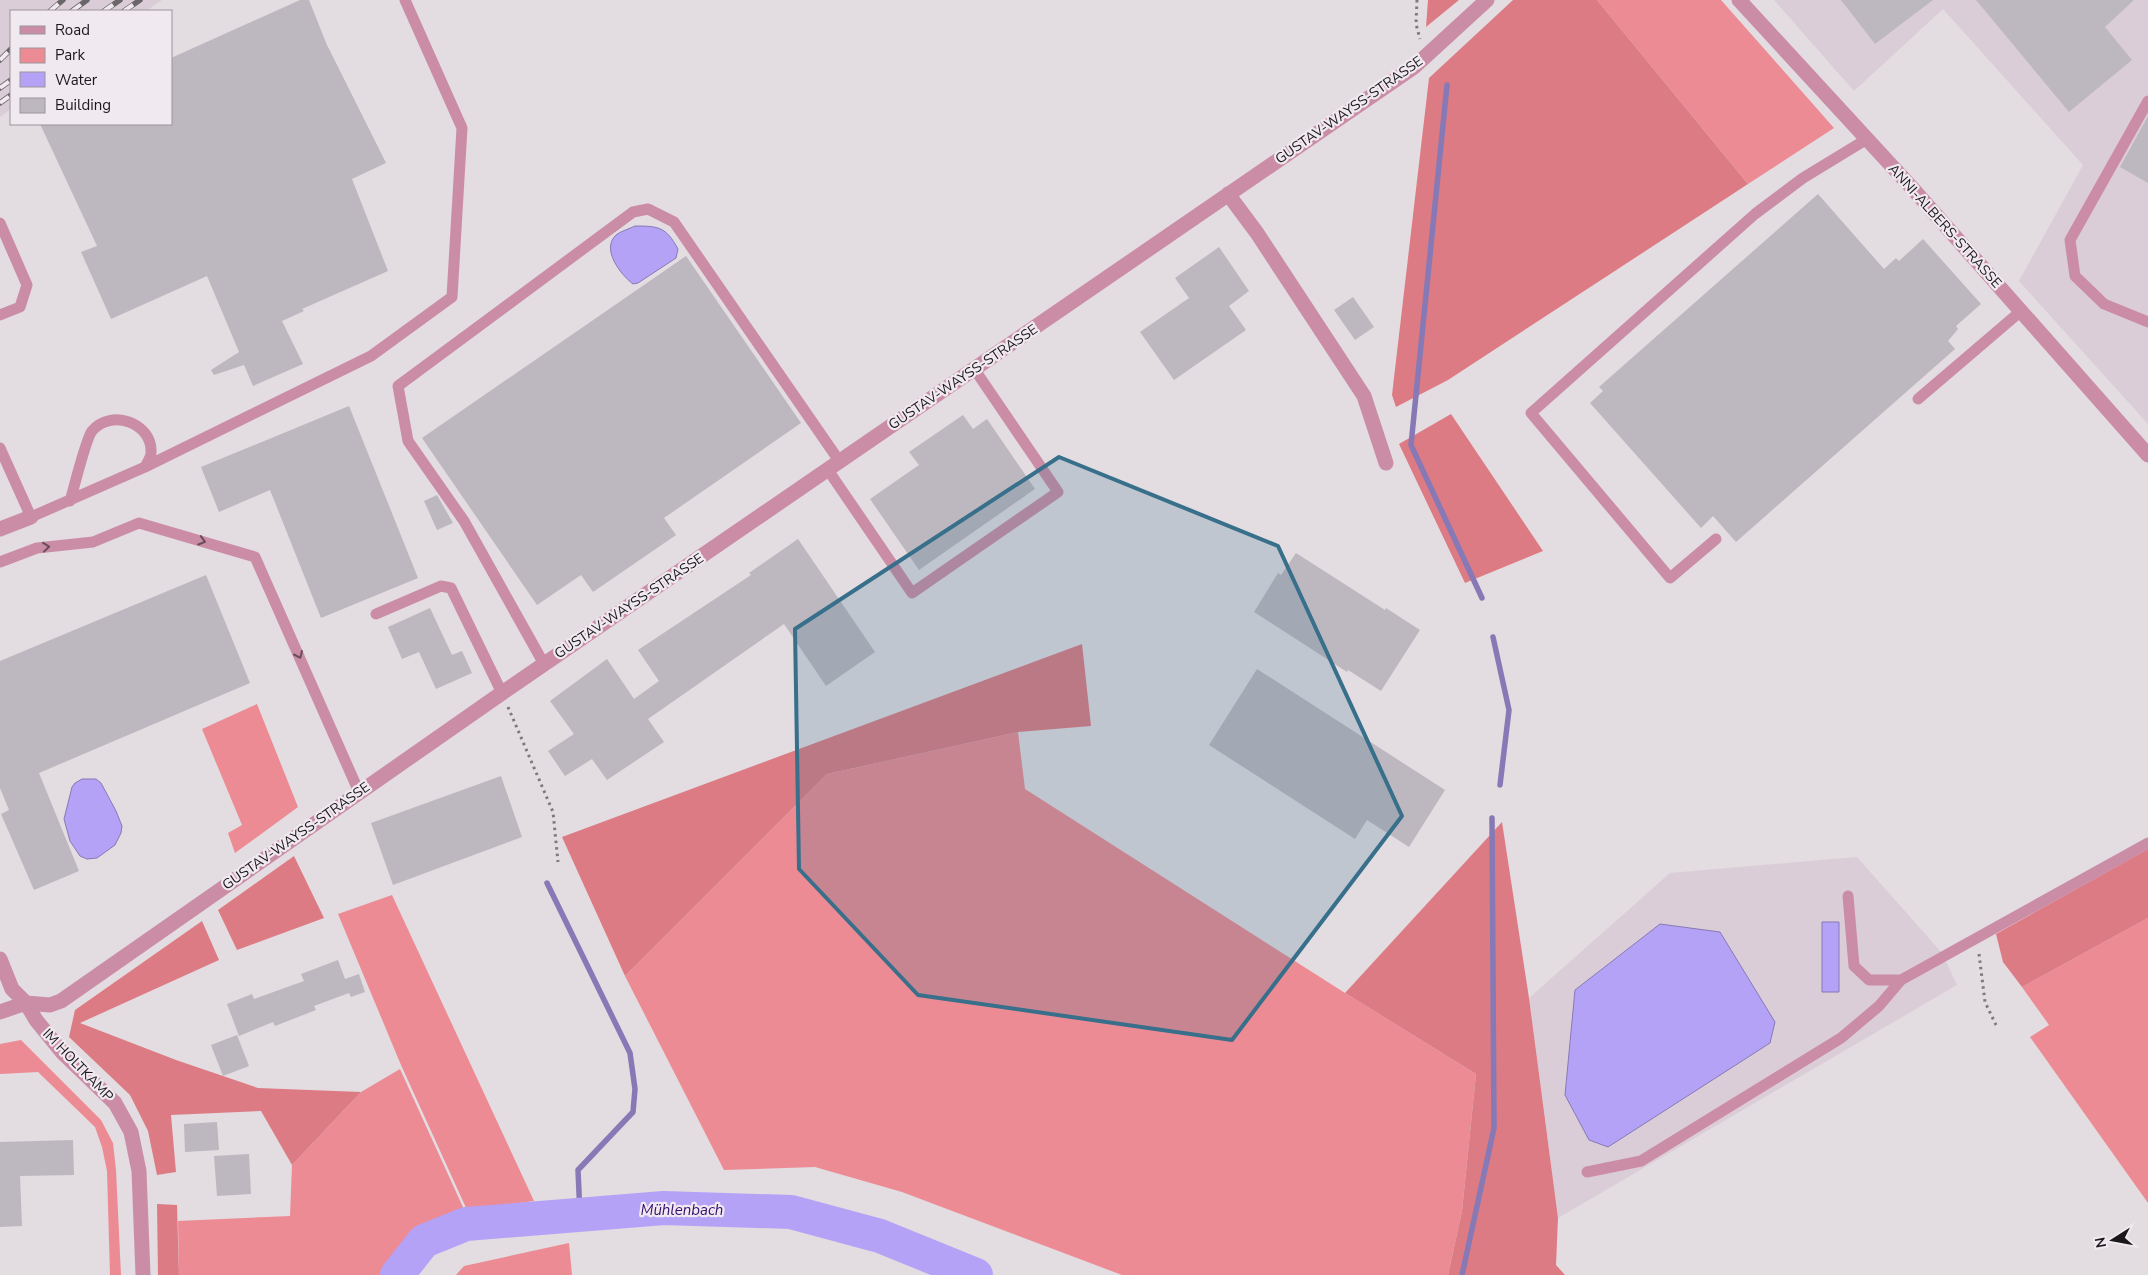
<svg xmlns="http://www.w3.org/2000/svg" width="2148" height="1275" viewBox="0 0 2148 1275" font-family="'Nunito Sans',sans-serif">
	<style>
		.built { fill: #dbcdd7 }
		.green { fill: #ec8b94 }
		.forest { fill: #dd7b84 }
		.water { fill: #b4a2f7; stroke: #8679b5 }
		.lines { fill: none; stroke-linecap: round; stroke-linejoin: round }
		.stream { stroke: #8679b5; stroke-width: 5.5 }
		.river { stroke: #b4a2f7; stroke-width: 34 }
		.building { fill: #bdb8bf }
		.path { stroke: #7e797c; stroke-width: 3; stroke-dasharray: 2.5 4; stroke-linecap: butt }
		.service { stroke: #cb8da5; stroke-width: 11 }
		.minor { stroke: #cb8da5; stroke-width: 15 }
		.rail-casing { stroke: #6a6669; stroke-width: 5.5 }
		.rail { stroke: #f0e9ef; stroke-width: 4; stroke-dasharray: 11; stroke-linecap: butt }
		.oneway { stroke: #6a4d59 }
		.marked { fill: #386f8a; fill-opacity: 0.2; stroke: #386f8a; stroke-width: 4; stroke-linejoin: round }
		.labels { text-anchor: middle; dominant-baseline: central; stroke-width: 4.5; stroke-linejoin: round; paint-order: stroke }
		.street-label { font-size: 14px; fill: #1b181a; stroke: #f0e9ef }
		.water-label { font-size: 15px; font-style: italic; fill: #370f72; stroke: #f0e9ef }
	</style>
	<rect width="100%" height="100%" fill="#e3dce1"/>
	<!-- built -->
	<path class="built" d="M0,0H162L146,11H11V109L0,117Z
		M1774,0H2148V424L2019,281L2083,165L1943,9L1854,91Z
		M1857,857L1942,953L1957,985L1558,1218L1529,998L1670,873Z"/>
	<!-- green -->
	<path class="green" d="M1597,0H1721L1834,128L1748,184Z
		M257,704L298,807L235,853L228,833L242,825L202,729Z
		M1018,732L1025,789L1345,993L1476,1074L1462,1211L1448,1275H1122L902,1192L815,1167L724,1170L625,976L827,774Z
		M392,895L534,1201L467,1210L401,1065L338,914Z
		M2148,918V1203L2030,1037L2049,1025L2022,987Z
		M21,1040L101,1120L113,1143L116,1170L121,1275H110L107,1171L102,1147L95,1127L38,1072L0,1074V1044Z
		M400,1069L467,1216L413,1241L387,1275H179L178,1221L290,1216L292,1165L361,1092Z
		M569,1243L572,1275H456L464,1266Z"/>
	<!-- forest -->
	<path class="forest" d="M1428,0H1459L1426,27Z
		M1513,0H1597L1748,184L1448,380L1396,407L1392,395L1429,78Z
		M1451,414L1543,551L1465,583L1399,444Z
		M1082,644L1091,726L1018,732L827,774L625,976L562,837Z
		M1502,822L1529,998L1558,1218L1556,1265L1565,1275H1448L1462,1211L1476,1074L1345,993Z
		M2148,849V918L2022,987L2003,962L1996,934Z
		M294,856L324,918L237,950L218,910Z
		M202,921L219,960L80,1023L176,1060L258,1088L361,1092L292,1165L261,1111L171,1115L176,1172L157,1175L148,1131L130,1095L69,1037L75,1010Z
		M157,1204L177,1205L179,1275H158Z"/>
	<!-- water -->
	<path class="water" d="M635,226C659,226 666,227 678,249L676,258L638,283L633,284C620,274 601,249 616,235C621,231 629,229 635,226Z
		M82,779H96L101,783L116,811L122,826L121,833L115,845L97,858L87,859L80,856L70,841L64,819L72,787L75,783Z
		M1822,922H1839V992H1822Z
		M1660,924L1720,932L1775,1022L1770,1043L1608,1147L1589,1140L1565,1095L1575,990Z"/>
	<g class="lines">
		<!-- stream -->
		<path class="stream" d="M1447,85L1411,445L1482,598
			M1493,637L1509,710L1500,785
			M547,883L630,1053L635,1089L633,1112L578,1170L580,1215
			M1462,1275L1494,1128L1492,818"/>
		<!-- river -->
		<path class="river" d="M397,1275L424,1241L466,1224L664,1208L791,1212L880,1236L976,1275"/>
	</g>
	<!-- building -->
	<path class="building" d="M300,0H309L327,45L386,163L352,179L388,271L302,309L304,311L282,321L303,364L253,386L244,365L214,375L211,370L239,352L207,276L111,319L81,252L97,246L40,124H171V58Z
		M1841,0H1933L1875,44Z
		M1976,0H2134L2105,27L2132,60L2069,112Z
		M2148,116V183L2120,167Z
		M1818,194L1884,269L1896,258L1899,261L1923,239L1981,304L1956,326L1958,329L1948,341L1955,349L1736,542L1713,516L1701,528L1590,403L1603,391L1599,387Z
		M1219,247L1249,291L1229,306L1246,330L1174,380L1140,332L1189,298L1175,278Z
		M686,256L801,423L664,518L676,535L593,592L581,575L537,605L422,438Z
		M1353,297L1374,327L1355,340L1334,310Z
		M349,406L418,578L321,618L270,490L219,512L201,467Z
		M963,415L973,429L987,419L1035,489L919,570L870,499L919,465L909,452Z
		M437,495L453,523L437,530L424,501Z
		M798,539L875,652L826,686L784,624L648,719L664,742L607,780L592,759L565,776L548,751L574,734L550,701L607,659L634,699L659,681L638,650L751,575L749,573Z
		M1296,553L1385,610L1386,608L1420,630L1381,691L1348,670L1347,672L1254,612L1278,573L1281,575Z
		M206,575L250,683L39,773L79,871L34,890L1,814L9,810L0,788V661Z
		M430,608L452,655L462,651L472,673L436,689L419,652L402,659L388,627Z
		M1257,669L1445,790L1409,847L1367,820L1355,839L1209,745Z
		M501,776L522,837L393,885L371,823Z
		M338,960L345,979L359,974L365,992L351,997L349,993L314,1006L316,1010L275,1026L273,1022L239,1036L227,1004L252,994L254,999L304,981L301,974Z
		M237,1035L249,1066L223,1076L211,1045Z
		M217,1122L219,1150L185,1152L184,1124Z
		M73,1140L74,1175L20,1176L22,1226L0,1227V1142Z
		M249,1154L251,1194L217,1196L214,1156Z"/>
	<g class="lines">
		<!-- path -->
		<path class="path" d="M1417,0L1416,24L1420,39
			M508,707L553,812L558,862
			M1979,954L1985,1002L1996,1025"/>
		<!-- service -->
		<path class="service" d="M2148,101L2070,240L2075,276L2104,304L2148,322
			M0,223L27,285L20,307L0,315
			M1918,399L2021,311
			M0,448L31,517L145,467C147,463 151,457 151,453C153,423 111,408 92,431C86,438 74,488 70,501
			M145,467L371,356L452,297L462,128L405,0
			M828,470L912,593L1058,492L975,370
			M1716,539L1670,578L1531,413L1755,214L1803,178L1867,139
			M0,562L37,548L93,542L139,523L255,557L359,792
			M376,614L441,586L451,588L502,693
			M544,664L464,521L408,441L398,386L633,212L648,209L674,222L840,462
			M1848,896L1854,966L1869,980H1901
			M1587,1172L1641,1161L1841,1038L1879,1006L1901,980L2148,843"/>
		<!-- minor -->
		<path class="minor" d="M1739,0L1913,189L2148,455
			M1228,194L1257,233L1364,396L1386,463
			M0,529L31,517
			M0,959L12,989L26,1003L36,1020L62,1052L115,1103L131,1132L139,1171L143,1275
			M26,1003L50,1005L61,1001L502,693L1414,67L1487,0
			M0,1012L26,1003"/>
		<defs>
			<path id="rail" d="M50,11L63,0
				M72,11L87,0
				M104,11L120,0
				M124,11L140,0
				M0,60L11,49
				M0,88L11,80
				M0,103L11,95"/>
		</defs>
		<!-- rail casing -->
		<use href="#rail" class="rail-casing"/>
		<!-- rail -->
		<use href="#rail" class="rail"/>
	</g>
	<!-- one-way arrows -->
	<defs><path id="oneway-chevron" d="M-2-3.5L2.5 0L-2 3.5" fill="none" stroke-width="1.6" stroke-linecap="round" stroke-linejoin="round" transform="scale(1.25)"/></defs>
	<g class="oneway">
		<use href="#oneway-chevron" transform="translate(202 541) rotate(16)"/>
		<use href="#oneway-chevron" transform="translate(46 547) rotate(-6)"/>
		<use href="#oneway-chevron" transform="translate(299 655) rotate(66)"/>
	</g>
	<!-- marked area -->
	<path class="marked" d="M1059,457L1278,546L1402,816L1232,1040L918,995L799,869L795,629Z"/>
	<g class="labels">
		<!-- street labels -->
		<g class="street-label">
			<text transform="translate(1349 110) rotate(-35)">GUSTAV-WAYSS-STRASSE</text>
			<text transform="translate(1945 226) rotate(48)">ANNI-ALBERS-STRASSE</text>
			<text transform="translate(963 377) rotate(-34)">GUSTAV-WAYSS-STRASSE</text>
			<text transform="translate(629 606) rotate(-34)">GUSTAV-WAYSS-STRASSE</text>
			<text transform="translate(296 836) rotate(-35)">GUSTAV-WAYSS-STRASSE</text>
			<text transform="translate(78 1065) rotate(46)">IM HOLTKAMP</text>
		</g>
		<!-- water labels -->
		<g class="water-label">
			<text x="682" y="1210">Mühlenbach</text>
		</g>
	</g>
	<!-- legend -->
	<rect x="10" y="10" width="162" height="115" fill="#f0e9ef" stroke="#9b959a"/>
	<rect x="20" y="26" width="25" height="8" fill="#cb8da5" stroke="#9b959a"/>
	<text x="55" y="35" font-size="15" fill="#1b181a">Road</text>
	<rect x="20" y="48" width="25" height="15" fill="#ec8b94" stroke="#9b959a"/>
	<text x="55" y="60" font-size="15" fill="#1b181a">Park</text>
	<rect x="20" y="72" width="25" height="15" fill="#b4a2f7" stroke="#9b959a"/>
	<text x="55" y="85" font-size="15" fill="#1b181a">Water</text>
	<rect x="20" y="98" width="25" height="15" fill="#bdb8bf" stroke="#9b959a"/>
	<text x="55" y="110" font-size="15" fill="#1b181a">Building</text>
	<!-- north arrow -->
	<g transform="translate(2113 1240) rotate(259)" stroke="#f0e9ef" stroke-width="4" paint-order="stroke">
	<path d="M0-4L9 19L0 12L-9 19Z" fill="#1b181a"/>
	<text y="-8" font-size="14" font-weight="bold" text-anchor="middle" fill="#1b181a">N</text>
	</g>
</svg>
